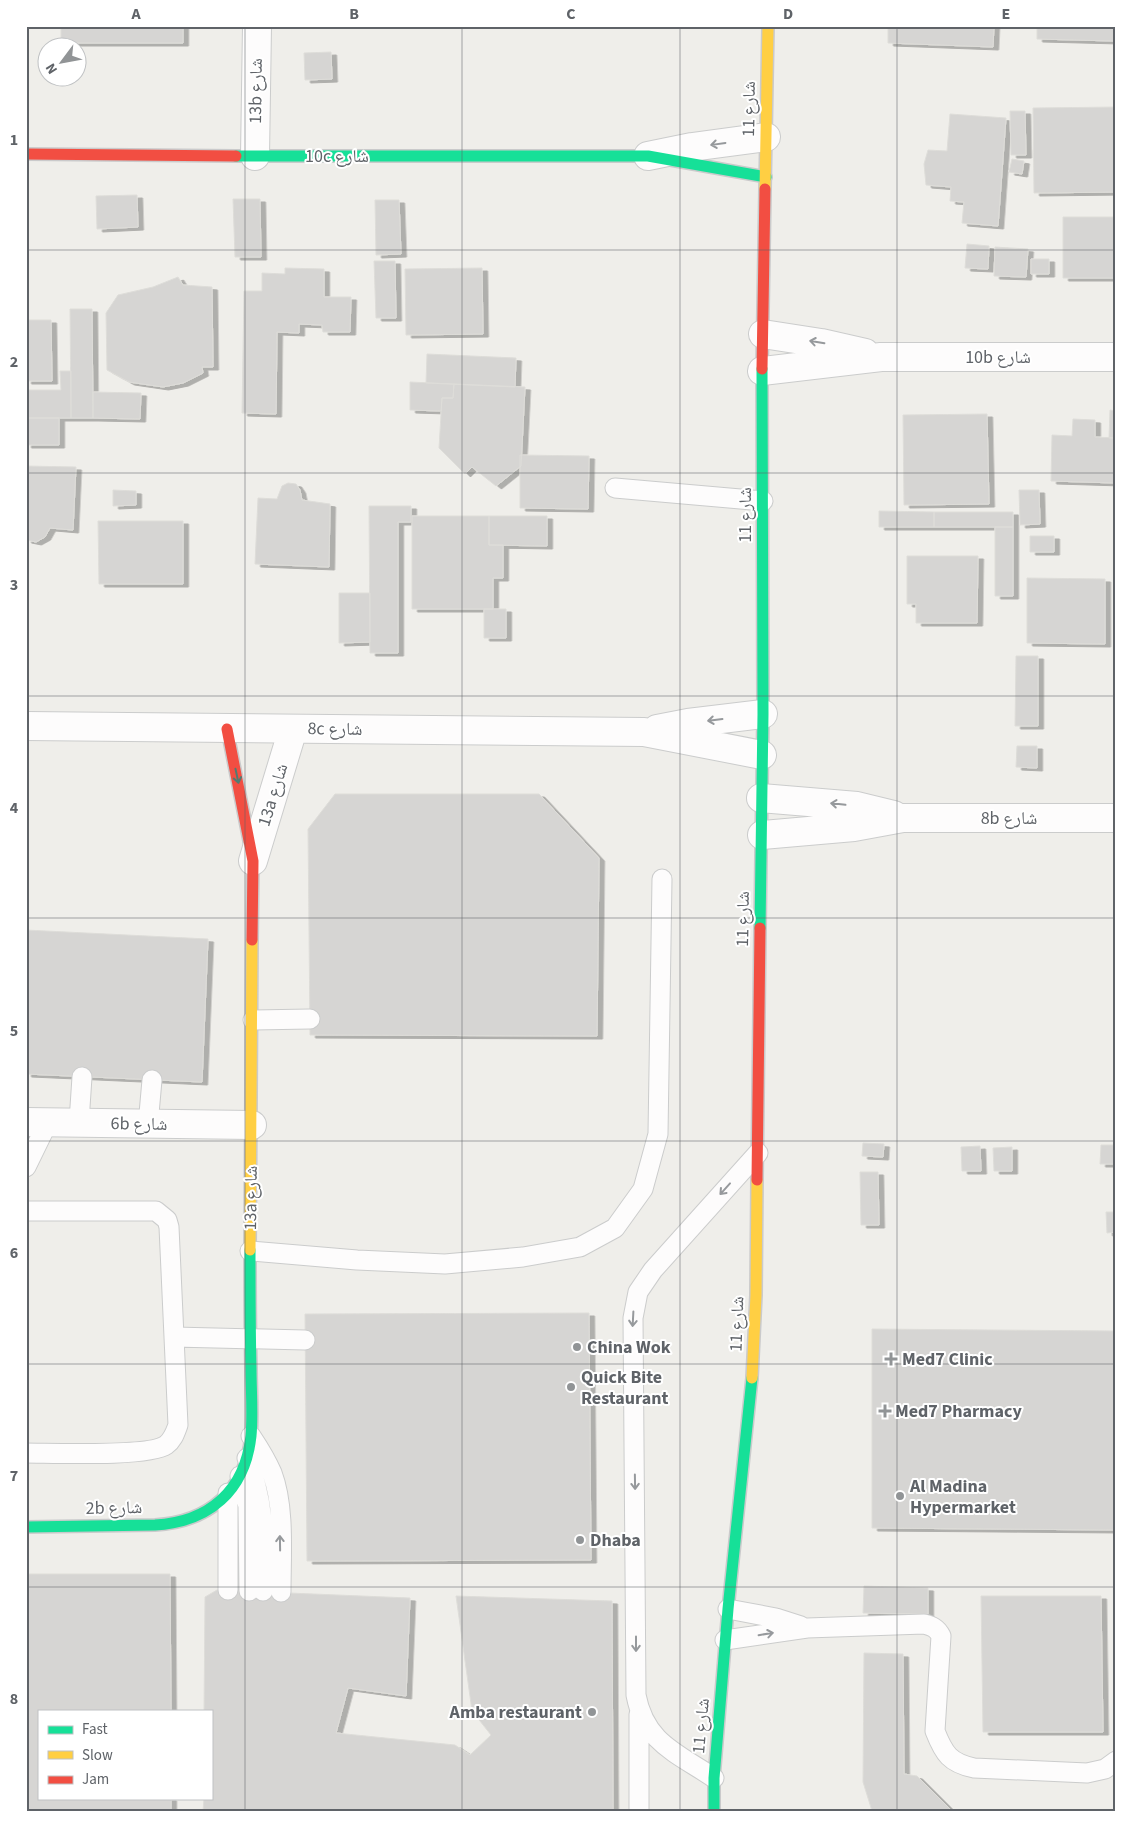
<svg xmlns="http://www.w3.org/2000/svg" width="1142" height="1837" viewBox="0 0 1142 1837" font-family="'Source Sans 3','Noto Naskh Arabic',sans-serif">
	<style>
		.building { fill: #d6d5d3; stroke: #deddd9; filter: url(#shadow) }
		.lines { fill: none; stroke-linecap: round; stroke-linejoin: round }
		.lane-casing { stroke: #cbcccc; stroke-width: 21 }
		.street-casing { stroke: #cbcccc; stroke-width: 30 }
		.fast-casing { stroke: #cacacb; stroke-width: 14 }
		.slow-casing { stroke: #cacacb; stroke-width: 14 }
		.jam-casing { stroke: #cacacb; stroke-width: 14 }
		.lane { stroke: #fdfcfc; stroke-width: 19 }
		.street { stroke: #fdfcfc; stroke-width: 28 }
		.fast { stroke: #16e098; stroke-width: 11 }
		.slow { stroke: #ffcf43; stroke-width: 11 }
		.jam { stroke: #f24e42; stroke-width: 11 }
		.oneway { stroke: #96999c }
		.oneway2 { stroke: #507c72 }
		.grid { fill: none; stroke: #5f6368; stroke-width: 1; stroke-opacity: 0.55 }
		.poi-dot { fill: #919496; stroke: #fff; stroke-width: 2 }
		.labels { text-anchor: middle; dominant-baseline: central; stroke-width: 4; stroke-linejoin: round; paint-order: stroke }
		.street-label { font-size: 18px; fill: #5f6368; stroke: #fff }
		.poi-label { font-size: 18px; font-weight: bold; fill: #5f6368; stroke: #fff; text-anchor: start }
		.neatline { fill: none; stroke: #5f6368; stroke-width: 2 }
		.grid-label { font-size: 16px; text-anchor: middle; font-weight: bold; fill: #5f6368 }
	</style>
	<defs>
		<filter id="shadow"><feDropShadow dx="5.5" dy="3" stdDeviation="0" flood-color="#0004"/></filter>
	</defs>
	<rect width="100%" height="100%" fill="#efeeea"/>
	<!-- building -->
	<path class="building" d="M61,26H183V43H61Z
		M888,26H994L993,47L888,43Z
		M1037,26H1114V41L1037,39Z
		M331,52L332,79L305,80L304,53Z
		M1116,107V192L1034,193L1033,108Z
		M1010,111H1025L1026,155H1011Z
		M950,114L1006,118L998,226L962,223L964,202L950,201L951,187L926,185L924,164L928,150L947,151Z
		M1012,159L1024,161L1022,174L1009,172Z
		M137,195L138,227L97,229L96,196Z
		M233,199H260L261,257H235Z
		M375,200H399L401,254L376,255Z
		M1063,217H1116V278H1063Z
		M967,244L989,246L988,269L965,268Z
		M995,247L1028,249L1026,277L994,276Z
		M1031,259H1049V274H1031Z
		M374,261H395L396,318H376Z
		M285,268L324,269V297H351L350,332H323L322,325L299,324V333L277,332L276,414L242,413L244,291H262V273L285,274Z
		M482,268L483,334L406,335L405,269Z
		M178,277L183,285L212,287L213,367H202L203,373L183,383L163,387L129,382L107,370L106,313L118,295L153,287Z
		M70,309H92L93,418H71Z
		M26,320H51L52,381H26Z
		M427,354L516,358L515,387L426,383Z
		M60,371H71V418H26V390H61Z
		M410,382L454,384L453,398H442L441,411L410,410Z
		M454,384L525,387L521,466L496,486L472,467L465,474L439,448L442,398H453Z
		M93,392L141,393L140,419L93,418Z
		M1110,410L1116,411V438H1109Z
		M987,414L989,504L904,505L903,415Z
		M26,418H59V445H26Z
		M1073,419L1095,420V437L1116,438V483L1051,481L1052,435L1072,436Z
		M520,455L589,456L588,509L520,508Z
		M26,466L76,467L73,530L50,528L45,537L36,542L26,540Z
		M288,483L296,484L300,490L302,500L330,504L329,567L255,564L258,498L277,499L282,486Z
		M113,490L136,491V505L113,506Z
		M1019,490H1039L1040,524L1020,525Z
		M369,506H411V522H398V653H370Z
		M879,511L934,512V527H879Z
		M934,512H1013V527H934Z
		M412,516H489V545H503V578H493V609H412Z
		M489,516H547V546L489,545Z
		M98,521H183V584H99Z
		M995,527H1013V596H995Z
		M1030,536H1054V552H1030Z
		M907,556H978L977,623H916V604H907Z
		M1027,578L1105,579V644L1027,643Z
		M339,593H370V642L339,643Z
		M484,609H506V638H484Z
		M1114,620H1116V673H1114Z
		M1016,656H1038V726H1015Z
		M1017,746H1037V768L1016,767Z
		M335,794H539L599,858L597,1036L310,1035L308,829Z
		M26,930L208,939L202,1082L26,1074Z
		M863,1143L884,1144L883,1157L862,1156Z
		M1101,1145H1116V1164H1100Z
		M980,1146L981,1171H962L961,1147Z
		M1012,1147V1171H994L993,1148Z
		M860,1172H878L879,1225H861Z
		M1106,1212H1116V1232L1107,1233Z
		M589,1313L591,1560L307,1561L305,1314Z
		M872,1329L1116,1331V1530L872,1528Z
		M26,1574H170L171,1711H39V1798H171V1811H26Z
		M864,1586L928,1588V1614L863,1613Z
		M217,1590L410,1598L406,1696L348,1688L336,1733L455,1745L470,1755L491,1735L472,1711L456,1596L612,1601L613,1811H203L204,1798H211V1711H204L205,1597Z
		M981,1596H1101L1103,1732H983Z
		M864,1653L903,1654L904,1774L917,1776L952,1811H872L863,1782Z"/>
	<g class="lines">
		<defs>
			<path id="lane" d="M615,488L763,501
				M253,1020L310,1019
				M79,1122L82,1077
				M148,1125L152,1080
				M26,1167L48,1122
				M26,1211H156L167,1220L169,1227L178,1425C175,1433 173,1440 166,1445C149,1457 52,1453 26,1453
				M250,1251L357,1260L445,1264L523,1257L580,1247L615,1228L643,1189L658,1134L662,879
				M174,1337L305,1340
				M251,1436C259,1448 266,1459 272,1473C285,1507 281,1555 281,1592
				M247,1458C266,1506 263,1541 263,1591
				M240,1476L248,1506L249,1591
				M228,1493V1590
				M728,1609L776,1618L801,1626
				M725,1640L807,1628L924,1624C932,1626 937,1628 941,1636L935,1731C944,1754 950,1763 974,1768L1087,1773L1105,1769L1116,1761
				M714,1778C677,1753 645,1743 636,1695L633,1318L638,1292L653,1270L758,1153
				M639,1811V1714"/>
			<path id="street" d="M255,156L257,26
				M648,156L692,147L766,137
				M763,334L821,343L865,353
				M762,371L881,357H1116
				M26,726L644,732L762,755
				M657,729L688,723L763,714
				M761,798L857,806L894,815
				M762,835L854,827L903,818H1116
				M253,861L293,729
				M26,1122L252,1125"/>
			<path id="fast" d="M236,156H648L766,177
				M760,928L763,714L762,369
				M26,1527L155,1525C209,1522 245,1491 251,1436C253,1414 251,1390 251,1368C250,1328 250,1289 250,1250
				M714,1811V1778L728,1609L752,1378"/>
			<path id="slow" d="M765,189L768,26
				M250,1250L252,940
				M752,1378L756,1295L757,1180"/>
			<path id="jam" d="M26,154L236,156
				M762,369L765,189
				M227,729L253,861L252,940
				M757,1180L760,928"/>
		</defs>
		<!-- lane casing -->
		<use href="#lane" class="lane-casing"/>
		<!-- street casing -->
		<use href="#street" class="street-casing"/>
		<!-- fast casing -->
		<use href="#fast" class="fast-casing"/>
		<!-- slow casing -->
		<use href="#slow" class="slow-casing"/>
		<!-- jam casing -->
		<use href="#jam" class="jam-casing"/>
		<!-- lane -->
		<use href="#lane" class="lane"/>
		<!-- street -->
		<use href="#street" class="street"/>
		<!-- fast -->
		<use href="#fast" class="fast"/>
		<!-- slow -->
		<use href="#slow" class="slow"/>
		<!-- jam -->
		<use href="#jam" class="jam"/>
	</g>
	<!-- one-way arrows -->
	<defs><path id="oneway-shaft" d="M-6 0H5M1.5-3L5.5 0L1.5 3" fill="none" stroke-width="1.6" stroke-linecap="round" stroke-linejoin="round" transform="scale(1.25)"/></defs>
	<g class="oneway">
		<use href="#oneway-shaft" transform="translate(718 144) rotate(172)"/>
		<use href="#oneway-shaft" transform="translate(817 342) rotate(-171)"/>
		<use href="#oneway-shaft" transform="translate(715 720) rotate(173)"/>
		<use href="#oneway-shaft" transform="translate(838 804) rotate(-174)"/>
		<use href="#oneway-shaft" transform="translate(725 1189) rotate(132)"/>
		<use href="#oneway-shaft" transform="translate(633 1319) rotate(93)"/>
		<use href="#oneway-shaft" transform="translate(635 1482) rotate(89)"/>
		<use href="#oneway-shaft" transform="translate(280 1543) rotate(-91)"/>
		<use href="#oneway-shaft" transform="translate(766 1634) rotate(-9)"/>
		<use href="#oneway-shaft" transform="translate(636 1644) rotate(90)"/>
	</g>
	<use class="oneway2" href="#oneway-shaft" transform="translate(237 776) rotate(78)"/>
	<!-- grid -->
	<path class="grid" d="M245,26V1811M462,26V1811M680,26V1811M897,26V1811M26,250H1116M26,473H1116M26,696H1116M26,918H1116M26,1141H1116M26,1364H1116M26,1587H1116"/>
	<!-- markers -->
	<g class="poi-dot">
		<circle cx="577" cy="1347" r="5"/>
		<path d="M888.5 1351.5h5v5h5v5h-5v5h-5v-5h-5v-5h5z"/>
		<circle cx="571" cy="1387" r="5"/>
		<path d="M882.5 1403.5h5v5h5v5h-5v5h-5v-5h-5v-5h5z"/>
		<circle cx="900" cy="1496" r="5"/>
		<circle cx="580" cy="1540" r="5"/>
		<circle cx="592" cy="1712" r="5"/>
	</g>
	<g class="labels">
		<!-- street labels -->
		<g class="street-label">
			<text transform="translate(256 91) rotate(-89)">13b شارع</text>
			<text transform="translate(749 109) rotate(-89)">شارع 11</text>
			<text x="337" y="156">10c شارع</text>
			<text x="998" y="357">10b شارع</text>
			<text transform="translate(745 515) rotate(-90)">شارع 11</text>
			<text transform="translate(335 729) rotate(1)">8c شارع</text>
			<text transform="translate(273 795) rotate(-73)">13a شارع</text>
			<text x="1009" y="818">8b شارع</text>
			<text transform="translate(743 919) rotate(-89)">شارع 11</text>
			<text transform="translate(139 1124) rotate(1)">6b شارع</text>
			<text transform="translate(251 1198) rotate(-89)">13a شارع</text>
			<text transform="translate(737 1324) rotate(-88)">شارع 11</text>
			<text transform="translate(114 1508) rotate(-1)">2b شارع</text>
			<text transform="translate(701 1726) rotate(-85)">شارع 11</text>
		</g>
		<!-- poi labels -->
		<g class="poi-label">
			<text x="587" y="1347">China Wok</text>
			<text x="902" y="1359">Med7 Clinic</text>
			<text x="581" y="1377">Quick Bite<tspan x="581" dy="21">Restaurant</tspan></text>
			<text x="895" y="1411">Med7 Pharmacy</text>
			<text x="910" y="1486">Al Madina<tspan x="910" dy="21">Hypermarket</tspan></text>
			<text x="590" y="1540">Dhaba</text>
			<text x="582" y="1712" text-anchor="end">Amba restaurant</text>
		</g>
	</g>
	<!-- border -->
	<rect width="1142" height="1837" fill="none" stroke="#ffffff" stroke-width="55"/>
	<!-- legend -->
	<rect x="38" y="1710" width="175" height="90" fill="#ffffff" stroke="#bfc1c3"/>
	<rect x="48" y="1726" width="25" height="8" fill="#16e098" stroke="#bfc1c3"/>
	<text x="82" y="1734" font-size="15" fill="#5f6368">Fast</text>
	<rect x="48" y="1751" width="25" height="8" fill="#ffcf43" stroke="#bfc1c3"/>
	<text x="82" y="1760" font-size="15" fill="#5f6368">Slow</text>
	<rect x="48" y="1776" width="25" height="8" fill="#f24e42" stroke="#bfc1c3"/>
	<text x="82" y="1784" font-size="15" fill="#5f6368">Jam</text>
	<!-- north arrow -->
	<g transform="translate(62 62) rotate(238)"><circle r="24" fill="#ffffff" stroke="#bfc1c3"/>
	<path d="M0-4L9 19L0 12L-9 19Z" fill="#919496"/>
	<text y="-8" font-size="14" font-weight="bold" text-anchor="middle" fill="#5f6368">N</text>
	</g>
	<rect x="28" y="28" width="1086" height="1782" class="neatline"/>
	<g class="grid-label">
		<text x="136" y="19">A</text>
		<text x="354" y="19">B</text>
		<text x="571" y="19">C</text>
		<text x="788" y="19">D</text>
		<text x="1006" y="19">E</text>
		<text x="14" y="145">1</text>
		<text x="14" y="367">2</text>
		<text x="14" y="590">3</text>
		<text x="14" y="813">4</text>
		<text x="14" y="1036">5</text>
		<text x="14" y="1258">6</text>
		<text x="14" y="1481">7</text>
		<text x="14" y="1704">8</text>
	</g>
</svg>
